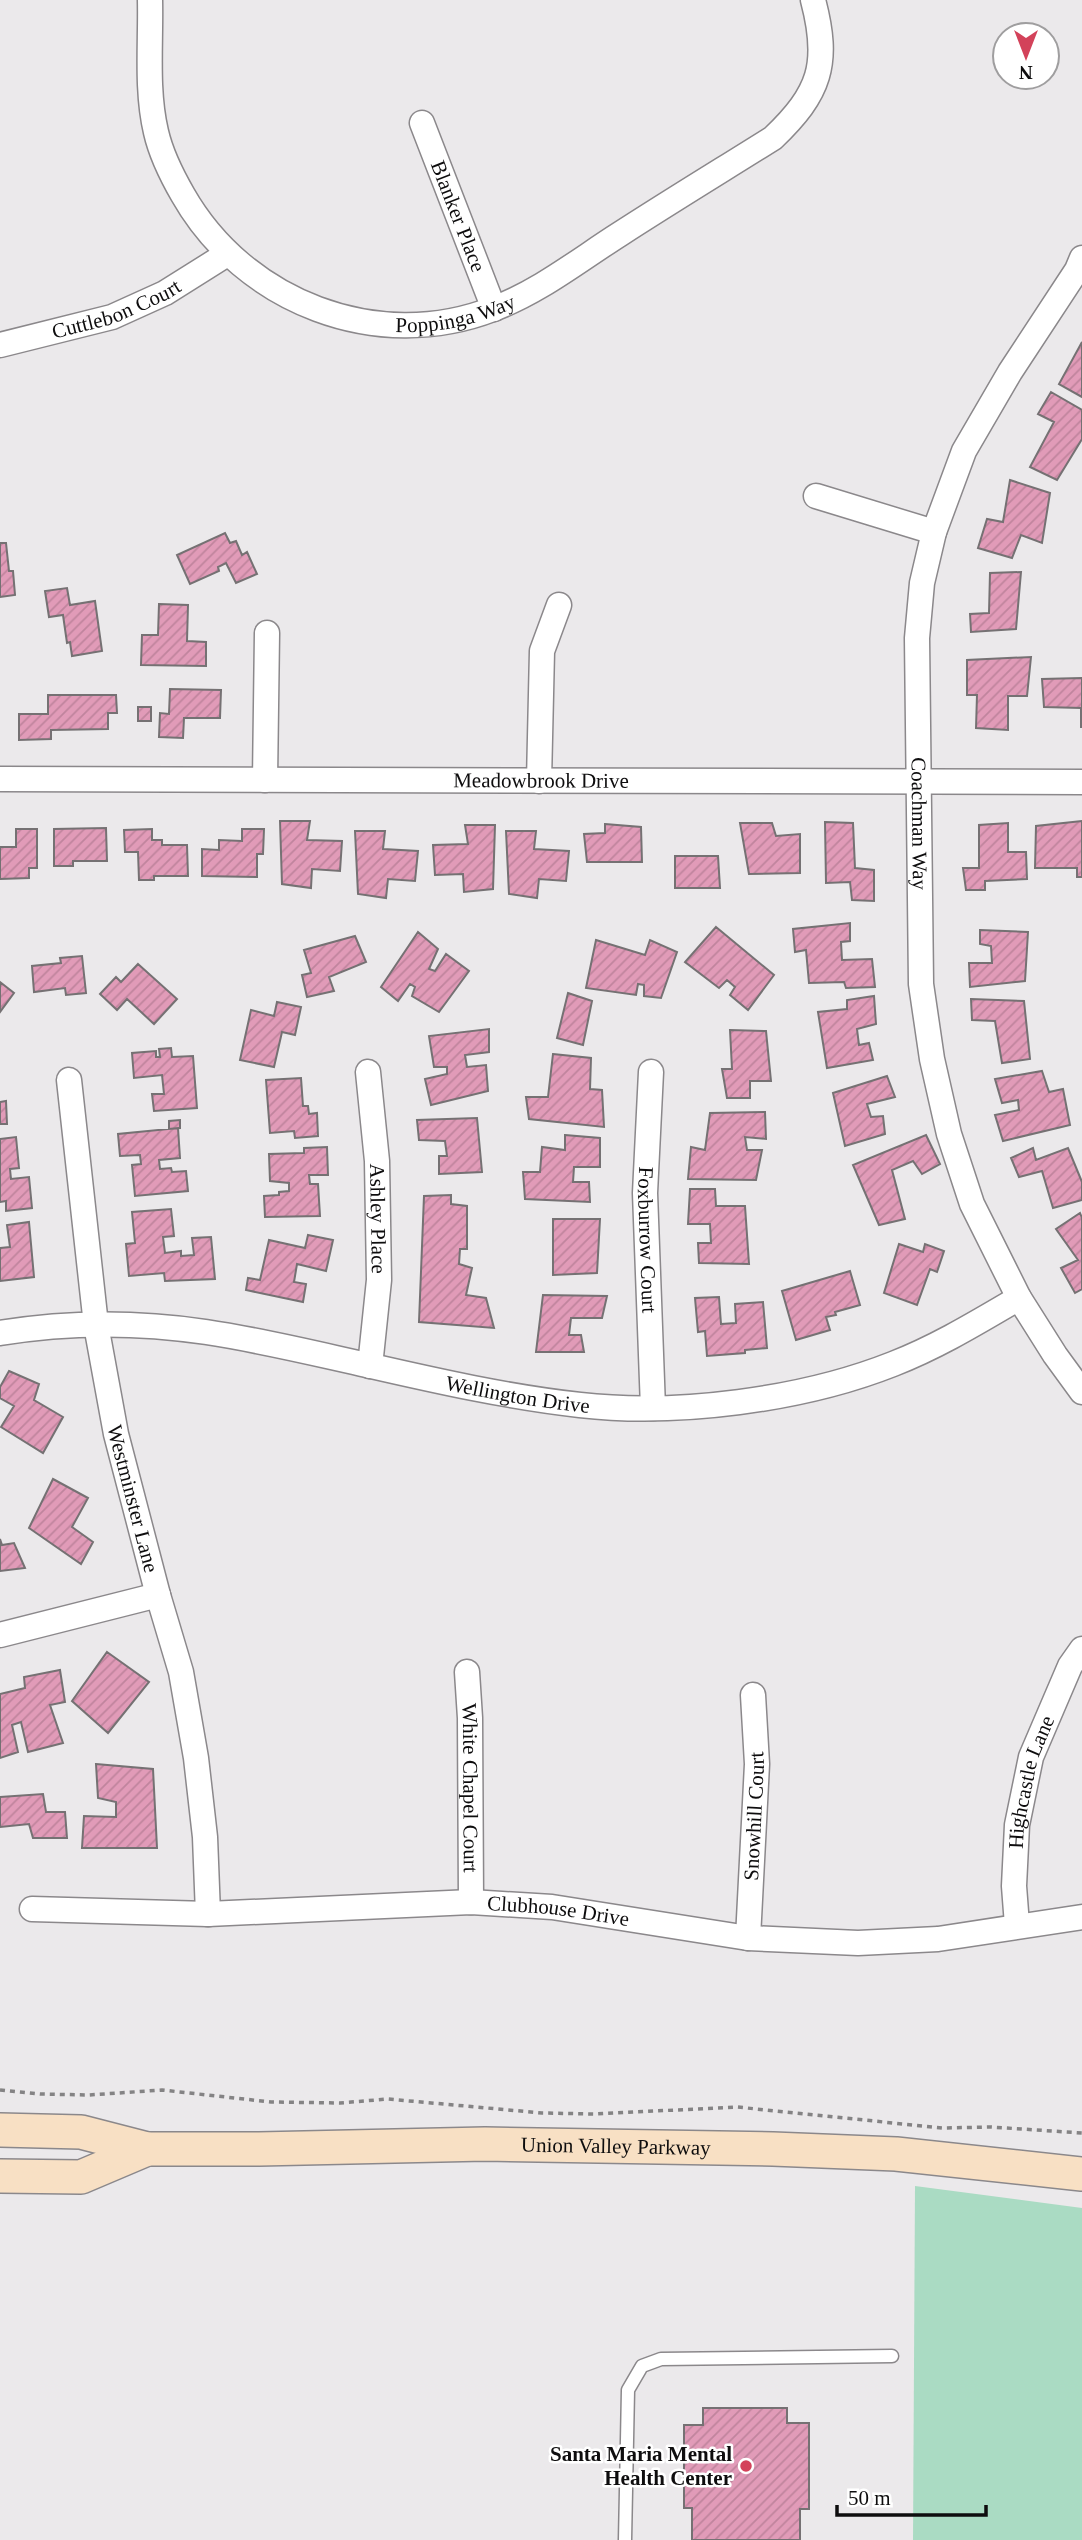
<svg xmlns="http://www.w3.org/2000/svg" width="1082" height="2540" viewBox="0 0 1082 2540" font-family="Georgia,serif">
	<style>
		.grass { fill: #aadbc3 }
		.building { fill: url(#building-hatch); stroke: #757173; stroke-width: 2 }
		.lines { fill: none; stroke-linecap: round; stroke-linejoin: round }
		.lane-casing { stroke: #8b888b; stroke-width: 15 }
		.street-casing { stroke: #8b888b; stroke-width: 27 }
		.secondary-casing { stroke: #8b888b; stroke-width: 36 }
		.path { stroke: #848384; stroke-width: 3.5; stroke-dasharray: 5 5; stroke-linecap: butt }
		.lane { stroke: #fff; stroke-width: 12 }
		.street { stroke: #fff; stroke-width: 24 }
		.secondary { stroke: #f8e0c4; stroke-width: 33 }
		.poi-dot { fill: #d3425a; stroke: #fff; stroke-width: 2.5 }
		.labels { text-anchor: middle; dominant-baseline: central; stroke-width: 5; stroke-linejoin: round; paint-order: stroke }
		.street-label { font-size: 21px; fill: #0e0d0e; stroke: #fff }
		.poi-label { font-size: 21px; font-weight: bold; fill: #0e0d0e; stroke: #fff; text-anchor: end }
	</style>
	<defs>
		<pattern id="building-hatch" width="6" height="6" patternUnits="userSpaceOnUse" patternTransform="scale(1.75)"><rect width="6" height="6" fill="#e19bb8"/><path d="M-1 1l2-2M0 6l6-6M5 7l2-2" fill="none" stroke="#c0849d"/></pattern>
	</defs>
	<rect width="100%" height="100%" fill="#ebe9eb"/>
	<!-- grass -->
	<path class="grass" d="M915,2186L1082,2208V2540H913Z"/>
	<!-- building -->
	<path class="building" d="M1082,342V397L1059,384Z
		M1051,392L1082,410V439L1057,480L1030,467L1054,422L1038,414Z
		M1010,480L1050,493L1042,543L1021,535L1012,558L978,548L987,519L1003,522Z
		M225,533L230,543L236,541L242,555L247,552L257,574L236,583L226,563L218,567L219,571L190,584L177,555Z
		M0,543H6L9,571H13L15,595L0,597Z
		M1021,572L1016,629L971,632L970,614L989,613L990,573Z
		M67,588L70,605L95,601L102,651L72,656L70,642L67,643L63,615L49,617L45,591Z
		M159,604L188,605L187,641L206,642V666L141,665L142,635H158Z
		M1031,657L1027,696H1008V730L976,728L977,695H967V660Z
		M1082,678V727H1081V708L1044,707L1042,679Z
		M170,689L221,690L220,718H184L183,738L159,737L160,713L169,714Z
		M48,695H116L117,713H108V729L51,730V739L19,740V714H48Z
		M138,707H151V721H138Z
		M280,821H310L307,840L342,841L340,871L312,869L311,888L282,884Z
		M1082,821V877H1077V868H1035L1036,826Z
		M825,822L853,823L855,868L874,870V901L852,900L850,882L826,883Z
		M740,823H772L776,836L800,834V873L749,874Z
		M1008,823V852H1026L1027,879L985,881V890H966L963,868H979V825Z
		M605,824L641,827L642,862H587L584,834L605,833Z
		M465,825H495L493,889L464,892L463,874L435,875L433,845L468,844Z
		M106,828L107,861H73V866H54V829Z
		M16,829H37V868H29V878L0,879V847H16Z
		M152,829V840H162V845H187L188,876H154V880H139L138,852H125L124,830Z
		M242,829H264L263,854H257V877L202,876V849L219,850V840L242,841Z
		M355,831H385L383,849L418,851L415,881L388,879L386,898L358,894Z
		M506,831H536L534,849L569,851L566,881L539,879L537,898L509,894Z
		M675,856H718L720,888H675Z
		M850,923V941L841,942L842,960L872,959L875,987L846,988L844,982L809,983L806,950L795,952L793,929Z
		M716,927L774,975L748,1010L730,995L735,987L727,980L719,988L685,962Z
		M980,930L1028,932L1025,981L970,987L969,963H992L991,946L980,944Z
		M418,932L438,949L429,969L435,971L446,954L469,971L439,1012L412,996L415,987L410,984L398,1001L381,987Z
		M355,936L366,962L329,977L334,991L307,997L302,975L311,973L304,950Z
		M596,940L645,955L650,940L677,952L661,998L644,996V985L638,984L636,995L586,988Z
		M82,956L86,993L66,995L65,988L34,992L32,966L61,963L60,958Z
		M138,964L177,999L154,1024L127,999L117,1010L100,994L116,977L121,982Z
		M0,982L14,993L0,1012Z
		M568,993L592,1001L583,1045L557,1038Z
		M874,996L876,1024L857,1029L859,1045L869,1043L873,1060L827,1068L818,1012L847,1009V1000Z
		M971,999L1024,1001L1030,1059L1002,1063L995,1021L972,1020Z
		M277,1002L301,1007L295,1035L282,1032L274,1067L240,1060L251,1010L274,1016Z
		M489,1029V1052L465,1055L467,1067L486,1065L488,1091L431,1105L425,1079L447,1074V1067H434L429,1036Z
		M730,1030L766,1031L771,1081H750V1098H727L722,1069H732Z
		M171,1048L172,1057L193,1056L197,1108L154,1111L152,1094H164L162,1075L134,1078L132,1053L156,1051V1057H160L159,1049Z
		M553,1054L591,1058L590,1089L602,1090L604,1127L529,1119L526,1097H548Z
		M1042,1071L1049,1092L1063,1089L1070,1125L1003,1141L995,1115L1019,1110L1018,1100L1002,1103L995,1079Z
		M887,1076L895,1097L867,1104L871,1117L883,1116L885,1134L845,1146L833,1093Z
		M301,1078L303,1106H308L309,1114L317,1113L318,1136L295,1138L294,1131L270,1133L266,1080Z
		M6,1101L7,1124H0V1102Z
		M765,1112L766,1139L745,1137L747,1150H762L756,1180L688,1179L691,1147L705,1150L710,1113Z
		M477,1118L482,1172L439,1174V1156H447L445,1141L419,1140L417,1120Z
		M180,1120V1128L169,1129V1121Z
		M178,1128L180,1158L159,1160L160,1169L171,1168L172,1172L186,1171L188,1191L135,1196L132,1165L141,1164L140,1155L120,1156L118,1134Z
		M565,1135L600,1138V1167H574L573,1182H589L590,1202L525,1199L523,1172H540L542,1147L565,1150Z
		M926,1135L940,1164L922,1174L913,1161L892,1170L905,1219L879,1225L853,1165Z
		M16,1137L19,1168L10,1169L11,1179L29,1177L32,1208L6,1211V1201L0,1202V1139Z
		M327,1147L328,1175H309L310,1184H318L320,1216L265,1217L264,1196L279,1195V1192L289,1191V1183L270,1181L269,1154L304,1153V1148Z
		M1033,1148L1036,1160L1068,1148L1082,1182V1200L1053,1208L1042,1171L1019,1177L1011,1158Z
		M690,1189H715L716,1206H745L749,1264L699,1263L698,1243H711L710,1224H688Z
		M451,1195V1204L467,1206V1249H460L459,1264L472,1268L466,1295L486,1298L494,1328L419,1322L424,1196Z
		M171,1209L174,1236L163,1237L165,1253L181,1251V1256L194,1255L192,1238L211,1237L215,1279L165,1281L164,1273L129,1276L126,1244L135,1243L132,1212Z
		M1080,1213L1082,1218V1289L1075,1293L1061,1268L1078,1260L1056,1229Z
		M553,1219H600L597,1273L553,1275Z
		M29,1222L34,1277L0,1281V1248L10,1247L7,1225Z
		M308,1235L333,1240L326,1271L297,1264L294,1282L306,1284L303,1302L246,1290L248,1278L260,1280L269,1240L305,1248Z
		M899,1244L923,1252L925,1244L944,1251L937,1272L930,1269L917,1305L884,1293Z
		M850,1271L860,1305L835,1312L836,1315L826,1317L830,1330L796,1340L782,1291Z
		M543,1295L607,1296L602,1318H571L569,1335H581L584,1352H536Z
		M719,1297L721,1324L736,1323L735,1304L763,1302L767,1348L745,1350V1353L707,1356L705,1331L698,1332L695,1298Z
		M9,1371L39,1384L34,1400L63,1417L43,1453L1,1427L14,1406L0,1398V1387Z
		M53,1479L88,1498L72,1527L93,1542L81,1564L29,1528Z
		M0,1539L2,1545L14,1543L25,1568L0,1571Z
		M107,1652L149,1682L108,1733L72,1701Z
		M60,1670L65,1702L50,1705L63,1743L28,1752L21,1722L12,1725L18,1752L0,1758V1694L25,1688L24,1677Z
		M96,1764L153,1769L157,1848H82L84,1816L116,1817V1802L98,1798Z
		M43,1794L46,1812H65L67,1838H33L29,1824L0,1827V1797Z
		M703,2408H787V2423H809V2509H800V2540H692V2508H684V2425H703Z"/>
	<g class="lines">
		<defs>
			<path id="lane" d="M625,2540L628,2390L642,2366L661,2359L892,2356"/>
			<g id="street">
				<path id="s1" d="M150,0C151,43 146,90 156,132C161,154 172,176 183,195C244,302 377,354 493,309C539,292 579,260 620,234C671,201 722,170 773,138C820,93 830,64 813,0"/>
				<path id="s2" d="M422,123L494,309"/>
				<path id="s3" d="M1082,258L1077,270L1010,372L964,451L934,532L922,583L917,638L921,984L932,1059L949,1134L972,1204L1019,1298L1055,1355L1082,1392"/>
				<path id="s4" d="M0,345L112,317L165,293L227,254"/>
				<path d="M816,496L934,532"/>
				<path id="s5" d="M0,779L1082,782"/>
				<path d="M265,780L267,633"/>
				<path d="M539,781L542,651L559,605"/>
				<path id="s6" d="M368,1072L377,1161L379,1280L370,1366"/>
				<path id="s7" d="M651,1072L645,1193L653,1408"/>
				<path id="s8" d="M69,1080L96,1325L116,1434L158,1595L181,1672L196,1758L205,1837L208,1914"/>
				<path id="s9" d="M0,1333C67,1322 138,1322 206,1332C260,1340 313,1353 367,1365C437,1381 508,1397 580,1405C677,1416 802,1400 893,1364C937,1347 978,1322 1019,1298"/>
				<path d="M0,1635L158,1595"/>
				<path id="s10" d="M467,1672L470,1718L471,1902"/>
				<path id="s11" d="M32,1909L208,1914L471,1902L552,1907L748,1938L858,1943L938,1939L1082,1917"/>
				<path id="s12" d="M1017,1925L1014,1886L1017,1825L1031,1757L1070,1666L1082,1649"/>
				<path id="s13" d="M748,1938L757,1764L753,1695"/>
			</g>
			<g id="secondary">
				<path id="s14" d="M0,2130L81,2132L147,2149H259L485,2144L773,2149L896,2154L1082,2174"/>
				<path d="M0,2176L81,2177L147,2149"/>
			</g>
		</defs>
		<!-- lane casing -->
		<use href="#lane" class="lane-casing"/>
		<!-- street casing -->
		<use href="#street" class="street-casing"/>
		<!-- secondary casing -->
		<use href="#secondary" class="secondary-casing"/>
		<!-- path -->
		<path class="path" d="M0,2090L40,2094L89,2095L162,2090L271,2102L340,2103L388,2099L542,2113L594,2114L737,2107L942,2128L991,2127L1082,2133"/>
		<!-- lane -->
		<use href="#lane" class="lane"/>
		<!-- street -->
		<use href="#street" class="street"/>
		<!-- secondary -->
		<use href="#secondary" class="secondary"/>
	</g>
	<!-- markers -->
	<circle class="poi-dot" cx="746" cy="2466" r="7"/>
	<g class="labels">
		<!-- street labels -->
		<g class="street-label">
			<text stroke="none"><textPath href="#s2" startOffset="100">Blanker Place</textPath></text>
			<text stroke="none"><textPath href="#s4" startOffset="122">Cuttlebon Court</textPath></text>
			<text stroke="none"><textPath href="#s1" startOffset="522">Poppinga Way</textPath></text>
			<text stroke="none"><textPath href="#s5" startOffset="541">Meadowbrook Drive</textPath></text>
			<text stroke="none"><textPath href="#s3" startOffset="606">Coachman Way</textPath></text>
			<text stroke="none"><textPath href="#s6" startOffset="147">Ashley Place</textPath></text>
			<text stroke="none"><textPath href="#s7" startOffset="168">Foxburrow Court</textPath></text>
			<text stroke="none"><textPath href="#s9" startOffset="525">Wellington Drive</textPath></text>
			<text stroke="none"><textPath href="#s8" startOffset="424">Westminster Lane</textPath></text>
			<text stroke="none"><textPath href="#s12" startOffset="145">Highcastle Lane</textPath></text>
			<text stroke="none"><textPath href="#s10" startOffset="116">White Chapel Court</textPath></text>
			<text stroke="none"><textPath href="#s13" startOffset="122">Snowhill Court</textPath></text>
			<text stroke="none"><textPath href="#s11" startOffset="527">Clubhouse Drive</textPath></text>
			<text stroke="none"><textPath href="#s14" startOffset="618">Union Valley Parkway</textPath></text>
		</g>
		<!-- poi labels -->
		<g class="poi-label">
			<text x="732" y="2454">Santa Maria Mental<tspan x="732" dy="24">Health Center</tspan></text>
		</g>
	</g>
	<!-- north arrow -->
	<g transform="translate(1026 56) rotate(180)"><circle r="33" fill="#ffffff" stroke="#9f9e9f" stroke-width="2"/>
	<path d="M0-5L12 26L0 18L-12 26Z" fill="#d3425a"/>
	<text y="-10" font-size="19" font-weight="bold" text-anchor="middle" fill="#0e0d0e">N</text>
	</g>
	<!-- scale -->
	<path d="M837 2505v10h149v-10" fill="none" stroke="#0e0d0e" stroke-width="3.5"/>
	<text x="848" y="2505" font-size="21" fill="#0e0d0e" stroke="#ffffff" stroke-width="5" paint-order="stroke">50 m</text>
</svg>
